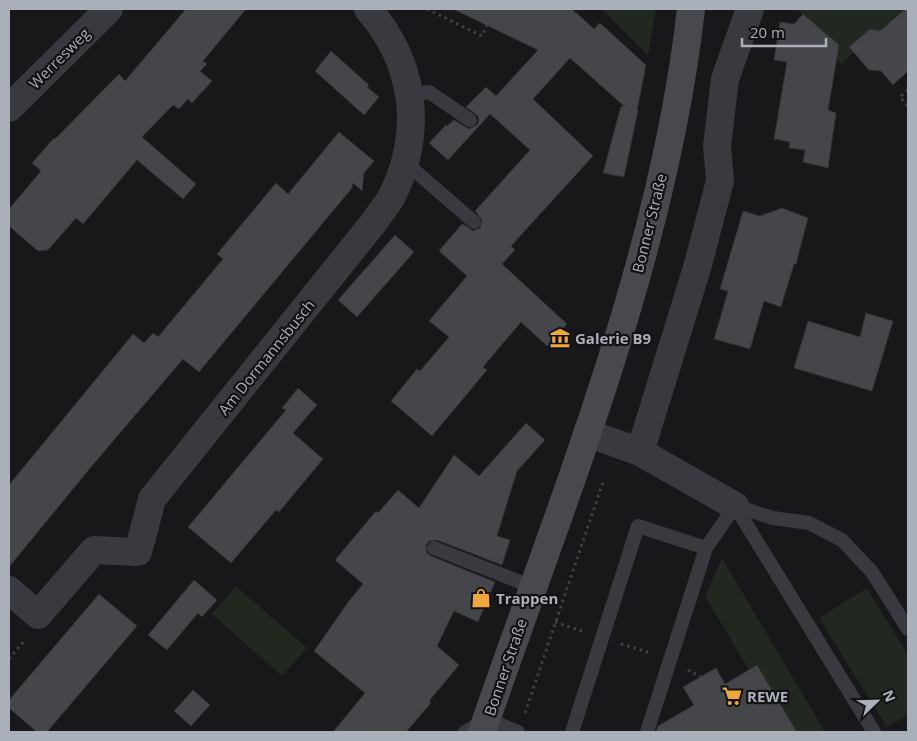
<svg xmlns="http://www.w3.org/2000/svg" width="917" height="741" viewBox="0 0 917 741" font-family="'Open Sans',sans-serif">
	<style>
		.green { fill: #202820 }
		.building { fill: #44464a; stroke: #323236 }
		.lines { fill: none; stroke-linecap: round; stroke-linejoin: round }
		.path { stroke: #3f4146; stroke-width: 3; stroke-dasharray: 2.5 4; stroke-linecap: butt }
		.lane { stroke: #393a3f; stroke-width: 14 }
		.street { stroke: #393a3f; stroke-width: 28 }
		.secondary { stroke: #47494f; stroke-width: 28 }
		.labels { text-anchor: middle; dominant-baseline: central; stroke-width: 4.5; stroke-linejoin: round; paint-order: stroke }
		.street-label { font-size: 15px; fill: #aab0b9; stroke: #131315 }
		.poi-label { font-size: 15px; font-weight: bold; fill: #aab0b9; stroke: #131315; text-anchor: start }
	</style>
	<rect width="100%" height="100%" fill="#18181a"/>
	<!-- green -->
	<path class="green" d="M602,9H656L648,55Z
		M797,9H905L880,31L870,30L854,43V52L842,64L829,54L831,38Z
		M722,558L825,732H797L757,665L749,670L705,596Z
		M236,586L307,648L282,676L212,614Z
		M867,588L908,655V714L887,727L819,618Z"/>
	<!-- building -->
	<path class="building" d="M186,9H246L203,61L207,64L200,71L212,81L192,103L188,99L179,109L173,105L142,137L196,184L183,199L137,160L83,224L76,218L48,250L38,251L9,226V209L41,171L32,163L54,138L55,139L119,74L125,81Z
		M453,9H572L594,29L600,23L646,65L637,110L638,111L624,177L603,173L621,106L625,107L570,58L533,99L593,156L511,246L515,250L502,264L567,324L547,346L521,322L483,367L487,370L432,436L391,401L417,369L420,371L449,337L429,321L467,276L439,251L461,225L463,224L473,231L480,228L482,220L475,211L530,150L490,114L448,160L429,143L446,125L447,126L454,120L469,129L477,125L479,120L478,116L466,107L486,87L496,96L538,50Z
		M905,9H908V71L893,85L881,71L869,70L849,47L870,29L880,31Z
		M803,14L839,45L828,110L836,113L828,168L803,162L805,150L789,148L790,142L774,139L787,62L774,60L780,22L794,24Z
		M331,51L369,85L367,87L379,97L364,115L315,71Z
		M339,132L374,161L364,173L362,191L353,183L352,188L199,372L183,359L91,467L9,567V485L133,334L144,343L153,333L158,337L223,259L217,254L276,183L288,194Z
		M782,208L808,218L796,264H794L781,307L764,301L750,349L714,339L728,291L720,289L743,211L760,216Z
		M395,235L414,252L357,317L338,300Z
		M866,313L893,321L872,391L794,368L808,321L860,337Z
		M298,388L317,405L293,433L323,459L279,512L276,510L231,563L188,527L286,410L282,408Z
		M526,423L545,440L517,471L497,536L510,540L502,565L437,540L429,541L426,545L427,553L431,556L495,582L478,622L454,611L437,646L459,665L429,701L431,703L406,732H333L365,693L314,651L349,601L363,584L335,560L376,511L378,513L398,490L419,508L454,455L479,476Z
		M194,580L217,600L202,617L198,613L167,650L148,635Z
		M99,594L137,626L47,732H37L9,708V700Z
		M757,665L797,732H656L658,726L694,705L683,687L716,668L725,684Z
		M193,690L210,705L191,726L174,711Z"/>
	<g class="lines">
		<!-- path -->
		<path class="path" d="M427,9L482,36L487,25
			M908,90L900,97L908,106
			M555,622L582,631
			M621,644L651,653
			M9,659L25,640
			M688,670L701,677
			M525,713L603,482"/>
		<!-- lane -->
		<path class="lane" d="M409,95L429,92L470,120
			M404,165L414,170L474,222
			M735,506L874,732
			M735,506L773,518L809,523L842,540L872,572L908,629
			M434,548L533,587
			M465,732L487,719L518,732
			M572,732L638,526L706,548
			M647,732L706,548L735,506"/>
		<!-- street -->
		<path class="street" d="M9,108L109,9
			M587,433L640,452L735,506
			M640,452L697,268L720,181L717,146L725,79L750,9
			M9,590L38,615L94,550L138,552L152,499L374,222C380,213 387,205 392,196C424,131 415,63 368,9"/>
		<!-- secondary -->
		<path class="secondary" d="M482,732C563,497 663,258 691,9"/>
	</g>
	<!-- icons -->
	<defs>
		<symbol id="museum-bare" viewBox="-9 -9 18 18"><path d="M0-6L6-3V-2H-6V-3ZM-5-1h2V3h-2ZM-1-1h2V3h-2ZM3-1h2V3H3ZM-6 4H6V6H-6Z" fill="#efa63b" stroke="#131315" stroke-width="2.5" paint-order="stroke"/></symbol>
		<symbol id="shop-bare" viewBox="-9 -9 18 18"><path d="M-5-2.5h2.3a2.7 3.5 0 0 1 5.4 0H5L5.5 6h-11ZM-1.5-2.5h3a1.5 2.3 0 0 0-3 0Z" fill="#efa63b" stroke="#131315" stroke-width="2.5" paint-order="stroke"/></symbol>
		<symbol id="supermarket-bare" viewBox="-9 -9 18 18"><path d="M-6-5.5h2.5l.6 2H6L4.5 2H-2.5L-4.4-4H-6ZM-1.5 3.2a1.3 1.3 0 1 0 .1 0ZM3 3.2a1.3 1.3 0 1 0 .1 0Z" fill="#efa63b" stroke="#131315" stroke-width="2.5" paint-order="stroke"/></symbol>
	</defs>
	<g fill-rule="evenodd">
		<use href="#museum-bare" x="546" y="324" width="28" height="28"/>
		<use href="#shop-bare" x="467" y="584" width="28" height="28"/>
		<use href="#supermarket-bare" x="718" y="682" width="28" height="28"/>
	</g>
	<g class="labels">
		<!-- street labels -->
		<g class="street-label">
			<text transform="translate(59 58) rotate(-45)">Werresweg</text>
			<text transform="translate(649 223) rotate(-76)">Bonner Straße</text>
			<text transform="translate(266 357) rotate(-51)">Am Dormannsbusch</text>
			<text transform="translate(505 667) rotate(-71)">Bonner Straße</text>
		</g>
		<!-- poi labels -->
		<g class="poi-label">
			<text x="575" y="338">Galerie B9</text>
			<text x="496" y="598">Trappen</text>
			<text x="747" y="696">REWE</text>
		</g>
	</g>
	<!-- border -->
	<rect width="917" height="741" fill="none" stroke="#aab0b9" stroke-width="20"/>
	<!-- north arrow -->
	<g transform="translate(877 701) rotate(67)" stroke="#131315" stroke-width="4" paint-order="stroke">
	<path d="M0-4L9 19L0 12L-9 19Z" fill="#aab0b9"/>
	<text y="-8" font-size="14" font-weight="bold" text-anchor="middle" fill="#aab0b9">N</text>
	</g>
	<!-- scale -->
	<path d="M742 38v8h84v-8" fill="none" stroke="#aab0b9" stroke-width="2.5"/>
	<text x="750" y="38" font-size="15" fill="#aab0b9" stroke="#131315" stroke-width="4" paint-order="stroke">20 m</text>
</svg>
